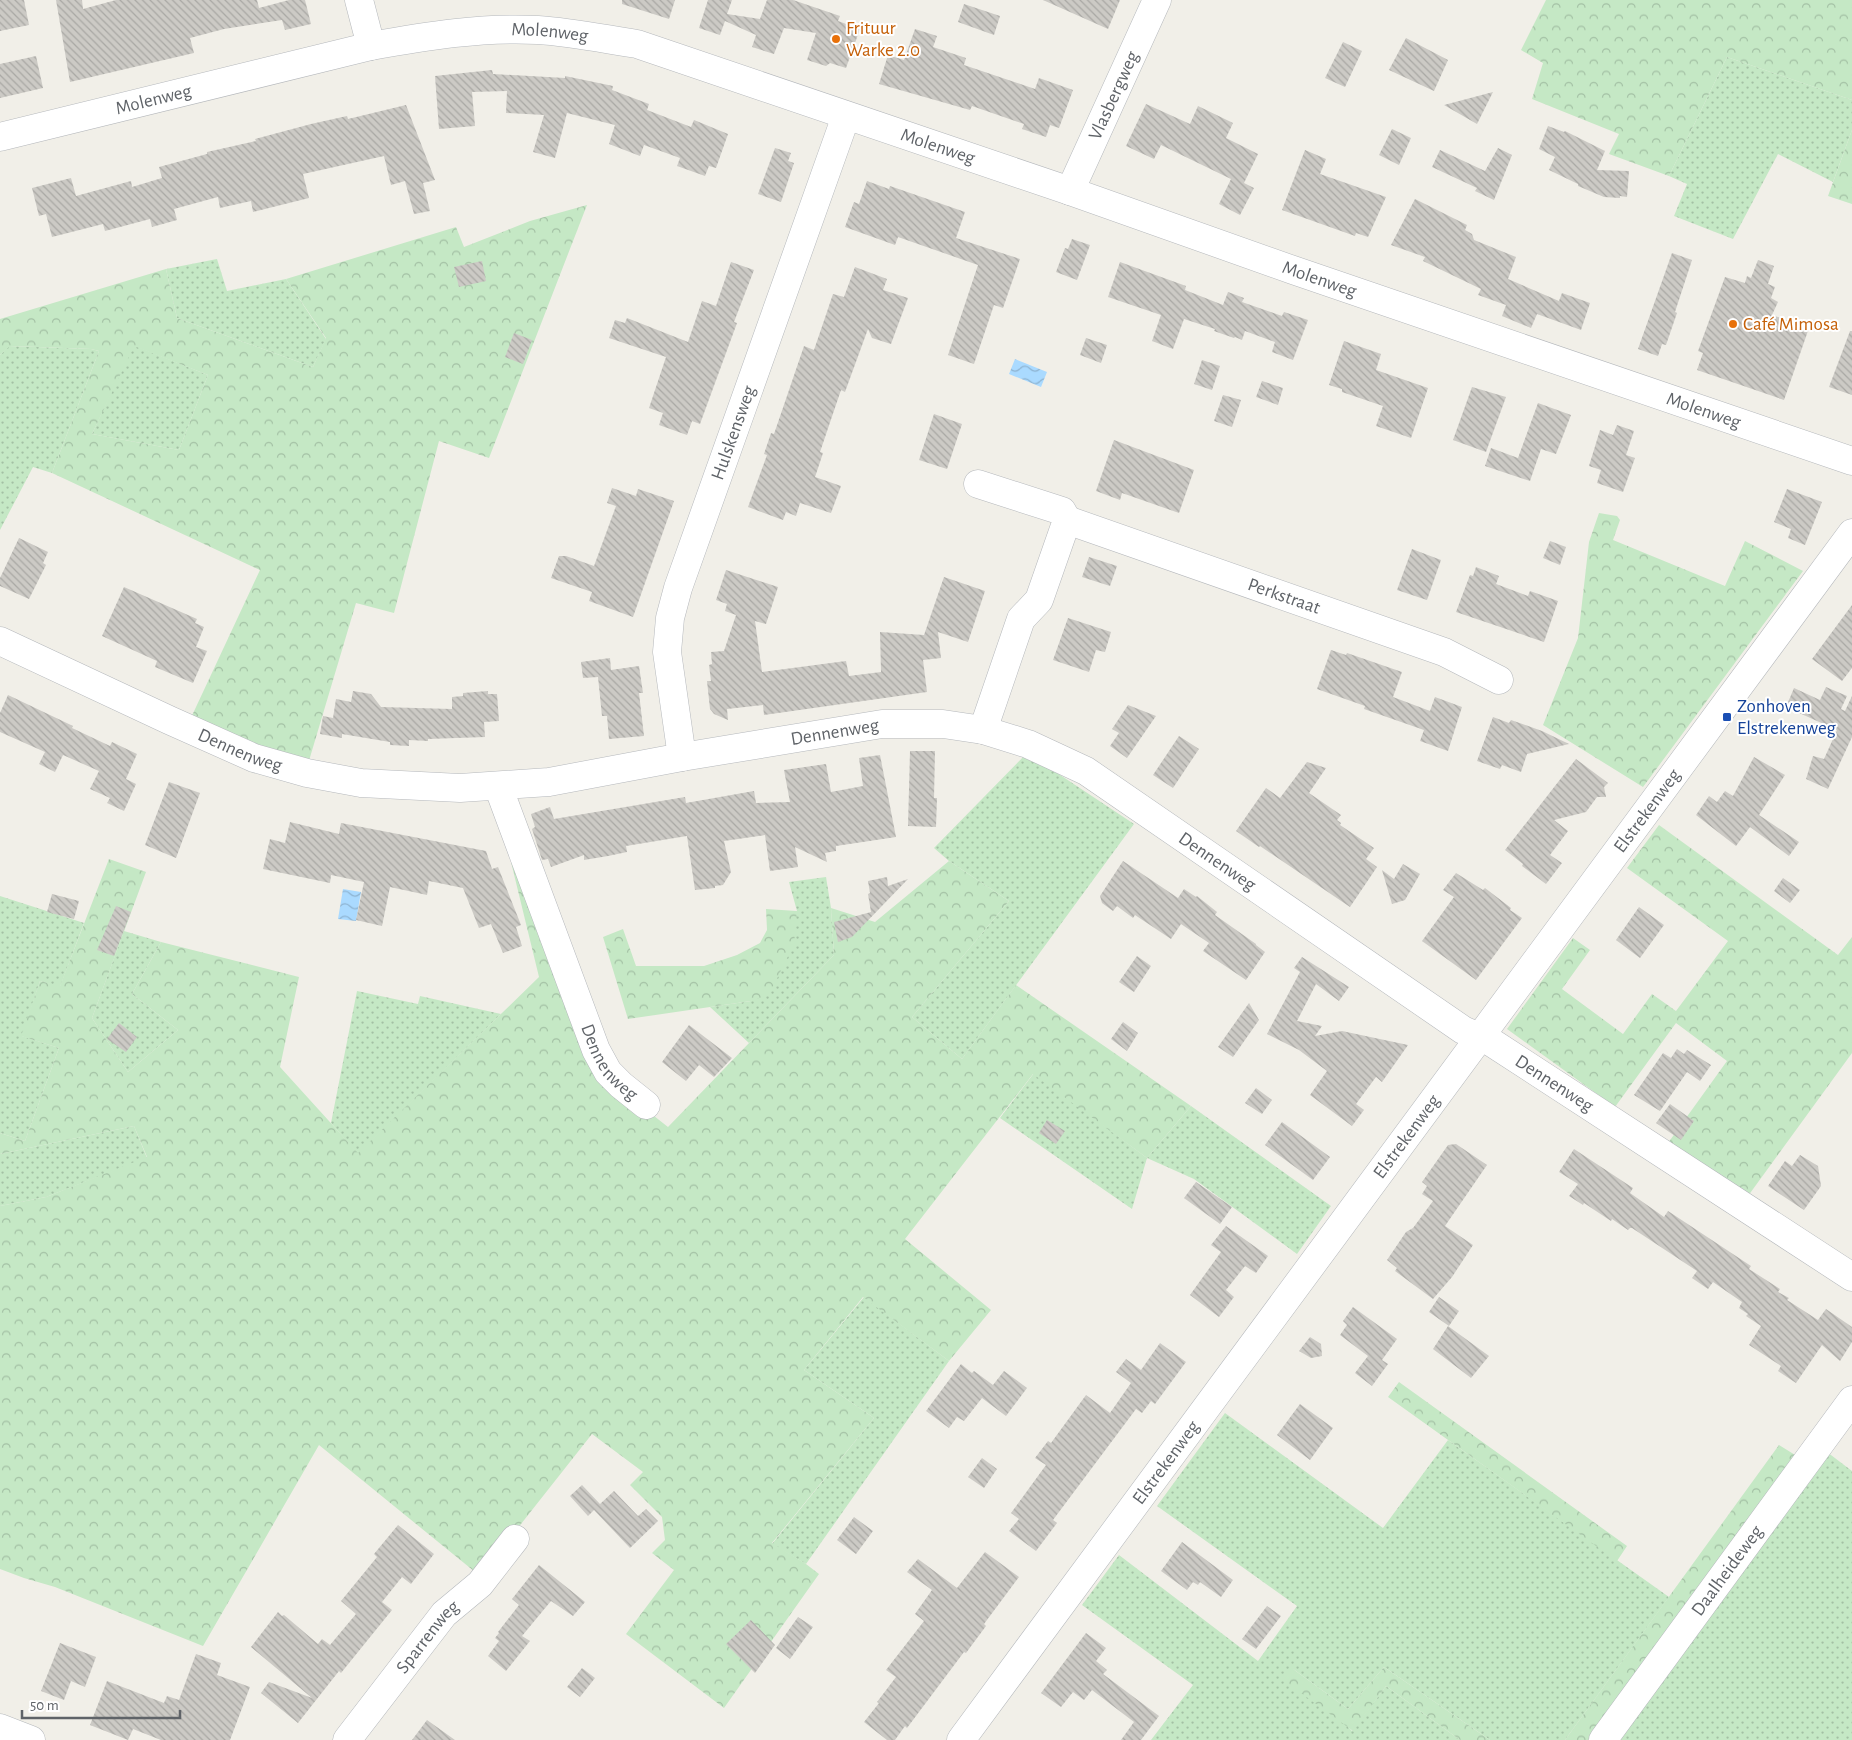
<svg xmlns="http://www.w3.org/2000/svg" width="1852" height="1740" viewBox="0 0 1852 1740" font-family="'Alegreya Sans',sans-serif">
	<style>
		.grass { fill: url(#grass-dots) }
		.forest { fill: url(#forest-crowns); fill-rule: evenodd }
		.water { fill: url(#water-waves) }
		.building { fill: url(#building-back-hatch) }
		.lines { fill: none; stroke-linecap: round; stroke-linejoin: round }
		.minor-casing { stroke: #b5b8bc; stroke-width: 29 }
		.minor { stroke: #fff; stroke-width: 28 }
		.food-dot { fill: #e8710a; stroke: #fff; stroke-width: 2 }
		.transit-dot { fill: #1a4fb4; stroke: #fff; stroke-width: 2 }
		.labels { text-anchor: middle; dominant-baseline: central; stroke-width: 4; stroke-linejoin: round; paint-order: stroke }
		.food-label { font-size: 19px; fill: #c56008; stroke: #fff; text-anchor: start }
		.street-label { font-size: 19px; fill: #5f6368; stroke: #fff }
		.transit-label { font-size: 19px; fill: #164399; stroke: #fff; text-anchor: start }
	</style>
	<defs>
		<pattern id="grass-dots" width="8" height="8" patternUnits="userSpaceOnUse" patternTransform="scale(1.25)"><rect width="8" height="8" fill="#c5e8c5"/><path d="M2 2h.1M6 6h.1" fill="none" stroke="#a3c0a4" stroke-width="1.8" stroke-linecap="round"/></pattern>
		<pattern id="forest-crowns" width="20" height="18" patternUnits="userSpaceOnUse" patternTransform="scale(1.25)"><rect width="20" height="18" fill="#c5e8c5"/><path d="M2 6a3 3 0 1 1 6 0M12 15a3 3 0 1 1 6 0" fill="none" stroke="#a3c0a4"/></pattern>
		<pattern id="water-waves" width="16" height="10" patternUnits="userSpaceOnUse" patternTransform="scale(1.25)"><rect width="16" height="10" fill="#aadaff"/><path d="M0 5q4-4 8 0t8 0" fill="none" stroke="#8eb4d2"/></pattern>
		<pattern id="building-back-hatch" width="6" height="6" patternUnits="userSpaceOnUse" patternTransform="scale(1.25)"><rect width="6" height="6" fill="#cccac5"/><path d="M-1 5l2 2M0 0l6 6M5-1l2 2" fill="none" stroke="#a9a8a4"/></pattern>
	</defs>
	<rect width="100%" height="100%" fill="#f1efe8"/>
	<!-- grass -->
	<path class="grass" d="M1727,57L1852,100V130L1833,182L1778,154L1733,239L1674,216L1687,184L1669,176Z
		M217,259L227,291L286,279L326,339L313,367L177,318L166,269Z
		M133,345L208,375L179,450L92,434Z
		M9,346L91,349L99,351L52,473L33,467L0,530V355Z
		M1027,753L1134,824L962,1059L912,1017L1009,901L949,861L934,848Z
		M826,877L831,908L834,955L749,1043L710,1007L751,1001L797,911L789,882Z
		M0,896L84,923L60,987L40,981L22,1036L59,1048L25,1141L0,1133Z
		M124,931L161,942L132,994L178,1030L128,1072L92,1018Z
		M357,991L418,1004L420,996L501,1014L358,1154L331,1123Z
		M1034,1073L1147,1158L1191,1106L1331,1206L1297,1254L1194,1179L1147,1158L1132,1209L1000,1118Z
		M134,1126L147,1158L46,1197L0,1206V1154Z
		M864,1297L949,1361L806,1564L772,1544L874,1418L804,1370Z
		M1225,1413L1383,1528L1448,1440L1669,1597L1565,1740H1490L1384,1667L1348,1709L1293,1669L1352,1731L1386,1686L1460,1740H1151L1193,1685L1082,1605L1119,1555L1258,1661L1297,1606L1157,1506Z
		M1827,1452L1852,1471V1740H1617Z"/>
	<!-- forest -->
	<path class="forest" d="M1546,0H1852V100L1727,57L1669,176L1609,154L1619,134L1532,99L1543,63L1521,50Z
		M1852,130V204L1828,196Z
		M587,205L489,458L439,441L394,613L356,603L308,764L189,722L260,570L52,473L99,351L91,349L10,346L0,355V319L166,269L177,318L313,367L326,338L286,279L456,227L464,247L530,221ZM134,346L208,375L179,450L92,434Z
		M1599,513L1617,516L1620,520L1613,540L1725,586L1745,541L1803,571L1643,787L1543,725L1578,638L1589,542Z
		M1659,825L1838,955L1852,937V1053L1748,1196L1668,1143L1727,1061L1676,1023L1615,1107L1507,1029L1573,938L1590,950L1562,989L1623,1034L1652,994L1676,1011L1728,941L1627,868Z
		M109,859L146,872L92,1018L128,1072L178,1030L132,994L161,942L299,977L280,1067L358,1153L539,977L511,862L521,859L630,1097L668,1127L834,955L831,908L875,922L949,861L1009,901L912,1017L962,1059L1016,985L1191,1106L1147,1158L1033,1074L905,1239L991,1310L949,1361L863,1297L804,1370L874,1418L772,1543L806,1564L819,1574L724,1708L626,1634L674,1570L652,1553L665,1540L662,1517L630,1485L643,1472L592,1434L480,1576L319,1445L203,1646L55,1587L24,1578L0,1569V1206L46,1197L147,1157L134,1126L0,1154V1133L25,1141L59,1048L21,1036L40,981L60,986Z
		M766,909L797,911L794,944L769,995L751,1001L628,1019L603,937L623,929L636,966H704L737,955L760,943L767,930Z
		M1399,1382L1627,1546L1617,1561L1388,1397Z
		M1779,1445L1800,1458L1588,1740H1565Z
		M1384,1667L1490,1740H1460L1386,1686L1353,1731L1282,1679L1293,1669L1348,1709Z"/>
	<!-- water -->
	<path class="water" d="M1015,359L1047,372L1041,387L1009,374Z
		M343,889L361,892L356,921L338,919Z"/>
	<!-- building -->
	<path class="building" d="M0,0H24L29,25L0,31Z
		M56,0H82L83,9L116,0H257L259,8L289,0H305L311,24L285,30L282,20L224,29L190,38L194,53L70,82Z
		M622,0H675L669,19L622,4Z
		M708,0H732L727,14L760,19L767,0H793L840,16L838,21L860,29L846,68L830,63L826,66L807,60L816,33L784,28L774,54L752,47L756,35L725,21L720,35L699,28Z
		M1043,0H1120L1108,29Z
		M964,4L1000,16L994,35L958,22Z
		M915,29L937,36L933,47L966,58L964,65L1035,89L1039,78L1073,90L1059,128L1050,125L1046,137L1022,129L1024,124L972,106L970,110L879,84L888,55L904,60Z
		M1406,38L1448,60L1434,91L1389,70Z
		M1343,42L1362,51L1345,87L1325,78Z
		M36,56L43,88L0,98V64Z
		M492,70L493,74L565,78V76L613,86L612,90L649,104L647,110L691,127L694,120L728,134L716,168L709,166L705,176L677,166L680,158L644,145L640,156L609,144L615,125L567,113L555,158L533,152L544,115L506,113L507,91L472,92L475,126L439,129L435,76Z
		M1493,92L1477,124L1444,105Z
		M1146,104L1190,124L1198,106L1233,123L1226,138L1258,154L1244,183L1254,188L1240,215L1219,204L1231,179L1161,145L1154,159L1126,146Z
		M406,105L435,180L423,183L430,211L414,214L405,181L391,185L384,156L303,174L309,198L253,212L251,201L220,208L218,197L174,209L177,220L152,227L150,219L105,231L103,224L52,237L46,214L39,216L32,188L71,178L76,196L131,181L132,187L162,178L159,167L207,154V152L256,141L255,139L311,124L347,116L348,119Z
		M1548,126L1564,132L1565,131L1605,151L1597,170L1629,171L1627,197L1620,196V198L1604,197L1578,186V184L1549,170L1555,157L1539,149Z
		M1392,129L1411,138L1399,165L1379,155Z
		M775,148L791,153L788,161L794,163L781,202L758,194Z
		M1498,148L1512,155L1494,200L1475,191L1477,188L1432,167L1440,150L1485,171Z
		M1305,150L1326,159L1320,174L1386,197L1368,237L1356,233L1355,236L1282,210Z
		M867,181L889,189L890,186L965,212L956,238L1020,259L1003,308L994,305L974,364L948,355L978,265L898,237L895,245L845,227L854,202L859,204Z
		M1415,199L1467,225L1465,230L1472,234L1474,240L1516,257L1508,279L1559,301L1562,293L1590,303L1581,330L1537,314L1531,328L1502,316L1506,305L1478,295L1481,289L1423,261L1425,257L1391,245Z
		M1072,239L1090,245L1077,280L1056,272L1065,248L1068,249Z
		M1672,253L1692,260L1675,312L1677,313L1666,345L1662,344L1658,356L1638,349Z
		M1758,260L1774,266L1768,284L1775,287L1771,298L1778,302L1772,315L1809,328L1784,400L1697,370L1703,353L1698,351L1725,277L1745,283L1747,276L1751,278Z
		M482,261L486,281L459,287L454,267Z
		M731,262L754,270L734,322L737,323L700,424L692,421L687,435L659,425L663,413L649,408L666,357L609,338L615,320L625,323L627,318L688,342L702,301L716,306Z
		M1120,262L1186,286L1185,290L1223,305L1228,292L1244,298L1242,302L1282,316L1284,312L1308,320L1293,360L1272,352L1275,342L1245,331L1242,340L1235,337L1234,338L1214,331L1215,329L1184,319L1173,349L1152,341L1161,315L1108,297Z
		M855,267L887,279L883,290L908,298L891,344L872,338L868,329L845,392L841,390L820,452L823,453L815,477L841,486L831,513L800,503L796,516L786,512L783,520L748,507L767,455L764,454L771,433L774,434L804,346L814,350L833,294L844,297Z
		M1850,331H1852V395L1829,387Z
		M514,333L532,340L523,364L505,357Z
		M1086,338L1107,345L1101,363L1080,355Z
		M1344,341L1381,354L1376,370L1428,388L1411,438L1376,426L1383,406L1342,392V389L1329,385Z
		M1202,360L1220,366L1212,390L1194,384Z
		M1262,381L1283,388L1278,405L1256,397Z
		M1472,387L1506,397L1486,452L1453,440Z
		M1223,395L1241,400L1232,427L1214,421Z
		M1538,403L1571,415L1556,454L1541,449L1530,481L1485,466L1491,448L1518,458Z
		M934,414L962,424L947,469L919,460Z
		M1617,425L1634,431L1626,455L1635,458L1623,492L1597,483L1601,470L1589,466L1600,430L1613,435Z
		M1114,440L1194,470L1179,513L1122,493L1120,500L1096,491Z
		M612,488L636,496L638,489L674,501L633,617L589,601L592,592L551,578L559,556H566L594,566L616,506L607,503Z
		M1787,489L1822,502L1805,545L1788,538L1791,529L1774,522Z
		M19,538L48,552L43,563L46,565L29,599L0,586V578Z
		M1550,541L1566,547L1560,565L1543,558Z
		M1412,549L1441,560L1427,600L1397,590Z
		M1089,557L1117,566L1110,586L1082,577Z
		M1476,567L1499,576L1496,584L1528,596L1530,591L1558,601L1544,642L1456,612L1470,575L1473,576Z
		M726,570L778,587L766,624L755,621L762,672L846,661L849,676L881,672L880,632L924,635L944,577L985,591L968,642L938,632L941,658L923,660L927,692L764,715L763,705L727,709L728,720L714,714L710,709L707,681H711L709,665L712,664L711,652L724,651L736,615L725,611L727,604L716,600Z
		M124,587L197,619L195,623L204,627L196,647L207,651L193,683L155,667L157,661L102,636Z
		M1852,605V668L1842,681L1812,659Z
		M1068,618L1111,632L1105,652L1096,650L1089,672L1053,660Z
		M1331,650L1346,655L1347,653L1402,672L1393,697L1430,711L1435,697L1462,707L1448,751L1420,741L1424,730L1364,709L1365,706L1317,689Z
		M610,658L611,670L639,666L643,693H639L644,736L609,739L607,716H602L598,677L583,678L581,662Z
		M1826,687L1847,696L1841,709L1845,711L1852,696V737L1828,789L1806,779L1813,756L1824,759L1837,730L1786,707L1794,688L1820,700Z
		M353,691L371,694L381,707L452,709V697L463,696V693L488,691V694H497L499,721L484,722L485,737L428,739V741L409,740V746L390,745V742L342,734V738L320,734L323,716L333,718L336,699L351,702Z
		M8,695L73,726L72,728L110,746L112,742L137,754L126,779L136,784L124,811L107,803L110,798L90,789L99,771L63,755L55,772L39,764L45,752L0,732V713Z
		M1128,705L1156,716L1127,758L1110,746L1119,733L1112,729Z
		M1493,717L1509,723L1511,720L1542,731L1569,744L1527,754L1521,772L1502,765L1500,769L1477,761Z
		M1179,736L1199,749L1173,788L1153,775Z
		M910,751H935L934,798H937L936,827L908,826Z
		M880,755L896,837L836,846V851L825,853L827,862L795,847L798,867L770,871L765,835L724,841L731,872L723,885L715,886V888L695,890L687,836L626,846L627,852L608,856L584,860V855L551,867L548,859L542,860L532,829L535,827L531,814L550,807L554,819L685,797L686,803L754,791L756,803L790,802L784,770L826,764L831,792L863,786L859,758Z
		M1754,757L1785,775L1759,815L1799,842L1789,856L1750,827L1736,846L1696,815L1709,796L1717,802L1725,791L1733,796Z
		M1576,759L1608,783L1604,787L1606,797H1597L1586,812L1554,820L1568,831L1550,855L1562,863L1546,884L1522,866L1523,864L1505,850Z
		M1307,762L1326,768L1309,793L1341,815L1337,820L1341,823L1340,825L1374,848L1366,859L1377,867L1350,907L1260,846L1259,847L1236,831L1266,788L1280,798Z
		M169,782L200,793L176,858L145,845Z
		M290,822L339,834L341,823L486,851L492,869L498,867L521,925L516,927L522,946L503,953L491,924L479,928L463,888L429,881L427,895L390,887L382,926L356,920L364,882L331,875L330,883L263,869L270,839L285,843Z
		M1123,861L1178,898L1184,889L1196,897L1197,896L1217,912L1215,915L1256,944V945L1265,952L1246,980L1203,951L1209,943L1181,924L1171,939L1135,915L1133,918L1117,906L1113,911L1102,903L1100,896Z
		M1403,864L1420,874L1405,900L1392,904L1382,870L1394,879Z
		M1456,873L1483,890L1485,888L1511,908L1510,910L1522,918L1476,980L1422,941L1454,897L1443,890Z
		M887,877L888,886L908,879L852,937L838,942L834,922L871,912L868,894L870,893L868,881Z
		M1783,878L1800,890L1790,903L1774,891Z
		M52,894L79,901L74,919L47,912Z
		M116,906L131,912L114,956L97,950Z
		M1639,907L1664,925L1640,958L1616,940Z
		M1137,956L1151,966L1134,992L1119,982Z
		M1302,957L1349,987L1339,1001L1316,984L1297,1021L1322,1026L1315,1036L1342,1031L1408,1045L1382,1082L1376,1077L1356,1104L1364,1110L1352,1126L1310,1095L1327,1071L1299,1050L1267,1034L1300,972L1294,968Z
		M1249,1003L1259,1020L1233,1057L1218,1047Z
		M1123,1022L1138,1033L1127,1051L1111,1039Z
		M119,1023L137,1037L126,1052L107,1039Z
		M689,1025L732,1058L714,1077L699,1065L686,1081L662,1062Z
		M1677,1049L1684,1054L1687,1050L1711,1065L1700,1081L1687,1072L1660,1111L1634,1095L1663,1053L1671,1058Z
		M1256,1088L1272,1100L1262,1114L1245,1103Z
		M1670,1104L1694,1121L1681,1140L1656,1123Z
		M1047,1120L1065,1131L1056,1144L1039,1133Z
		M1282,1122L1330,1157L1313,1180L1265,1145Z
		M1456,1144L1487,1165L1445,1226L1473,1245L1452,1277L1433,1299L1395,1271L1397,1268L1387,1260L1406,1232L1413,1228L1433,1201L1422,1194L1427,1186L1422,1182L1448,1145Z
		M1574,1149L1633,1188L1630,1193L1664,1217L1668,1211L1751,1266L1749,1269L1780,1289L1778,1292L1789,1298L1787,1300L1818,1320L1826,1309L1852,1327V1342L1840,1361L1822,1345L1796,1383L1778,1371L1781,1366L1749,1345L1761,1326L1746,1316L1748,1314L1739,1308L1742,1302L1713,1282L1708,1289L1692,1278L1697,1271L1632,1228H1630L1628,1230L1612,1219L1611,1221L1584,1203L1583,1205L1569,1196L1578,1184L1559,1172Z
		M1800,1155L1818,1166L1821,1186L1804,1210L1768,1186L1785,1161L1792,1166Z
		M1196,1182L1232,1207L1220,1224L1184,1198Z
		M1226,1226L1268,1256L1256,1273L1245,1266L1226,1290L1234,1297L1219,1317L1190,1295L1221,1252L1211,1245Z
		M1439,1297L1459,1311L1449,1326L1429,1312Z
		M1353,1307L1397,1339L1382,1360L1388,1364L1372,1386L1355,1373L1368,1356L1340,1335L1347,1325L1343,1321Z
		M1448,1326L1489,1356L1471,1378L1433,1349Z
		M1310,1337L1321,1344L1322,1356L1311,1358L1299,1351Z
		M1160,1343L1186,1362L1155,1404L1151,1401L1142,1413L1136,1409L1053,1520L1057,1523L1036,1551L1009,1531L1019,1519L1011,1513L1046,1465L1035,1458L1048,1441L1051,1443L1086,1395L1110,1413L1131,1383L1116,1372L1126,1359L1141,1370Z
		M961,1364L972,1373L974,1371L993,1385L1004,1371L1027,1388L1006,1416L982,1398L964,1421L957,1417L949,1428L926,1411Z
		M1300,1404L1333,1428L1310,1460L1277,1435Z
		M982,1458L997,1469L984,1488L968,1477Z
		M582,1485L600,1504L614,1491L638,1516L646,1509L658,1521L630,1548L594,1510L588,1516L570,1496Z
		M854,1517L873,1531L856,1554L837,1540Z
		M398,1525L434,1554L411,1584L402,1577L382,1602L392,1610L341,1673L339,1671L298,1723L261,1693L269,1682L312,1698L251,1647L278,1612L282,1616L284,1615L318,1644L322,1639L330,1645L356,1614L341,1601L377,1557L374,1554Z
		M1182,1542L1233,1580L1221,1597L1200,1582L1198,1585L1193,1582L1187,1590L1161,1571Z
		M985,1552L1019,1577L984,1624L986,1626L966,1653L964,1652L907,1728L905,1726L895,1740H887L864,1722L879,1703L877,1702L896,1677L886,1670L924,1621L915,1614L932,1590L907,1572L918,1559L957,1588Z
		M539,1565L585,1602L573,1616L551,1601L522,1636L530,1641L506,1671L488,1656L499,1641L495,1638L499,1633L498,1632L519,1605L512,1599Z
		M1267,1606L1281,1616L1256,1649L1242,1639Z
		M798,1617L813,1627L790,1659L776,1648Z
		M751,1620L775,1645L755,1673L726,1644Z
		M1086,1633L1106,1648L1096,1661L1107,1670L1103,1674L1159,1716L1141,1740H1121L1134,1722L1092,1690L1084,1700L1073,1692L1061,1707L1041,1693Z
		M60,1643L96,1657L85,1687L71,1681L64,1700L41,1691Z
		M196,1654L221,1663L217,1675L250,1687L230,1740H161L133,1729L128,1740L90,1725L107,1681L164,1703L167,1696L179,1700Z
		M582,1668L595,1678L580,1697L567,1687Z
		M427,1720L455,1740H412Z"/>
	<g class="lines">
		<defs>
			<g id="minor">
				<path d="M359,0L371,46"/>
				<path id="s1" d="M0,137L371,46C426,36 482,27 538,30C571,32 604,39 637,44L1070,191L1293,270L1852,461"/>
				<path id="s2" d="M1070,191L1157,0"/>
				<path d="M978,484L1062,511L1067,520L1039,600L1021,619L983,730"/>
				<path id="s3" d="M1067,520L1444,652L1499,680"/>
				<path id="s4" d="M0,641L169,720L254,758L307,773L361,783L460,788L549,782L682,757L882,724H943L983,730L1028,744L1086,771L1463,1030L1491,1042L1852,1277"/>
				<path id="s5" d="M682,757L667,652L670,618L678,588L846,116"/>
				<path id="s6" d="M498,786L596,1050L608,1072L621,1085L646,1105"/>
				<path d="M0,1728L31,1740"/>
				<path id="s7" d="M347,1740L444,1614L480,1584L515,1539"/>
				<path id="s8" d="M961,1740L1852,533"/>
				<path id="s9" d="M1603,1740L1852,1400"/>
			</g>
		</defs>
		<!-- minor casing -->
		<use href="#minor" class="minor-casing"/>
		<!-- minor -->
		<use href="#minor" class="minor"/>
	</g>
	<!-- markers -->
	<g class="food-dot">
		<circle cx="836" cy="39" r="5"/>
		<circle cx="1733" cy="324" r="5"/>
	</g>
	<rect class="transit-dot" x="1722" y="712" width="10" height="10" rx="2.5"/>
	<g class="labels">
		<!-- food labels -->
		<g class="food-label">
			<text x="846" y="28">Frituur<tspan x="846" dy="22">Warke 2.0</tspan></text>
			<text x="1743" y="324">Café Mimosa</text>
		</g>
		<!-- street labels -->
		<g class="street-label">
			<text stroke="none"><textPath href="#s1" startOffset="562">Molenweg</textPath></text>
			<text stroke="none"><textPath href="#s2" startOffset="105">Vlasbergweg</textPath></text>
			<text stroke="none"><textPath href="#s1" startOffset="158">Molenweg</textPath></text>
			<text stroke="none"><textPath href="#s1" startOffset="968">Molenweg</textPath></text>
			<text stroke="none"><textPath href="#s1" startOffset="1372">Molenweg</textPath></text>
			<text stroke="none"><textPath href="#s1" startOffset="1778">Molenweg</textPath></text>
			<text stroke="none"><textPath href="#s5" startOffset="336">Hulskensweg</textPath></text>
			<text stroke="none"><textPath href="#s3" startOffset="230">Perkstraat</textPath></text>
			<text stroke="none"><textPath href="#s4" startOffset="868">Dennenweg</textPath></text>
			<text stroke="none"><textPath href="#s4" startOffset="264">Dennenweg</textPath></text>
			<text stroke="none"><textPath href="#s8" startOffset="1155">Elstrekenweg</textPath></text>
			<text stroke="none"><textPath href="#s4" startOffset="1288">Dennenweg</textPath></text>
			<text stroke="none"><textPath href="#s6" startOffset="299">Dennenweg</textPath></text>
			<text stroke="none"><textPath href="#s4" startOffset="1692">Dennenweg</textPath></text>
			<text stroke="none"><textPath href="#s8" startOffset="750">Elstrekenweg</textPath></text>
			<text stroke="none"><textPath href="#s8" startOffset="345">Elstrekenweg</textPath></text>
			<text stroke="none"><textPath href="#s9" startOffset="210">Daalheideweg</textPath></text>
			<text stroke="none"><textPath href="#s7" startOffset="131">Sparrenweg</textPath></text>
		</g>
		<!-- transit labels -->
		<g class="transit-label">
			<text x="1737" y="706">Zonhoven<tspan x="1737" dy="22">Elstrekenweg</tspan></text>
		</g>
	</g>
	<!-- scale -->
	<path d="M22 1710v8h158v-8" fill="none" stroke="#5f6368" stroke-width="2.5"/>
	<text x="30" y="1710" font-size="15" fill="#5f6368" stroke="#ffffff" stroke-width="4" paint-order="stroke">50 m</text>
</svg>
